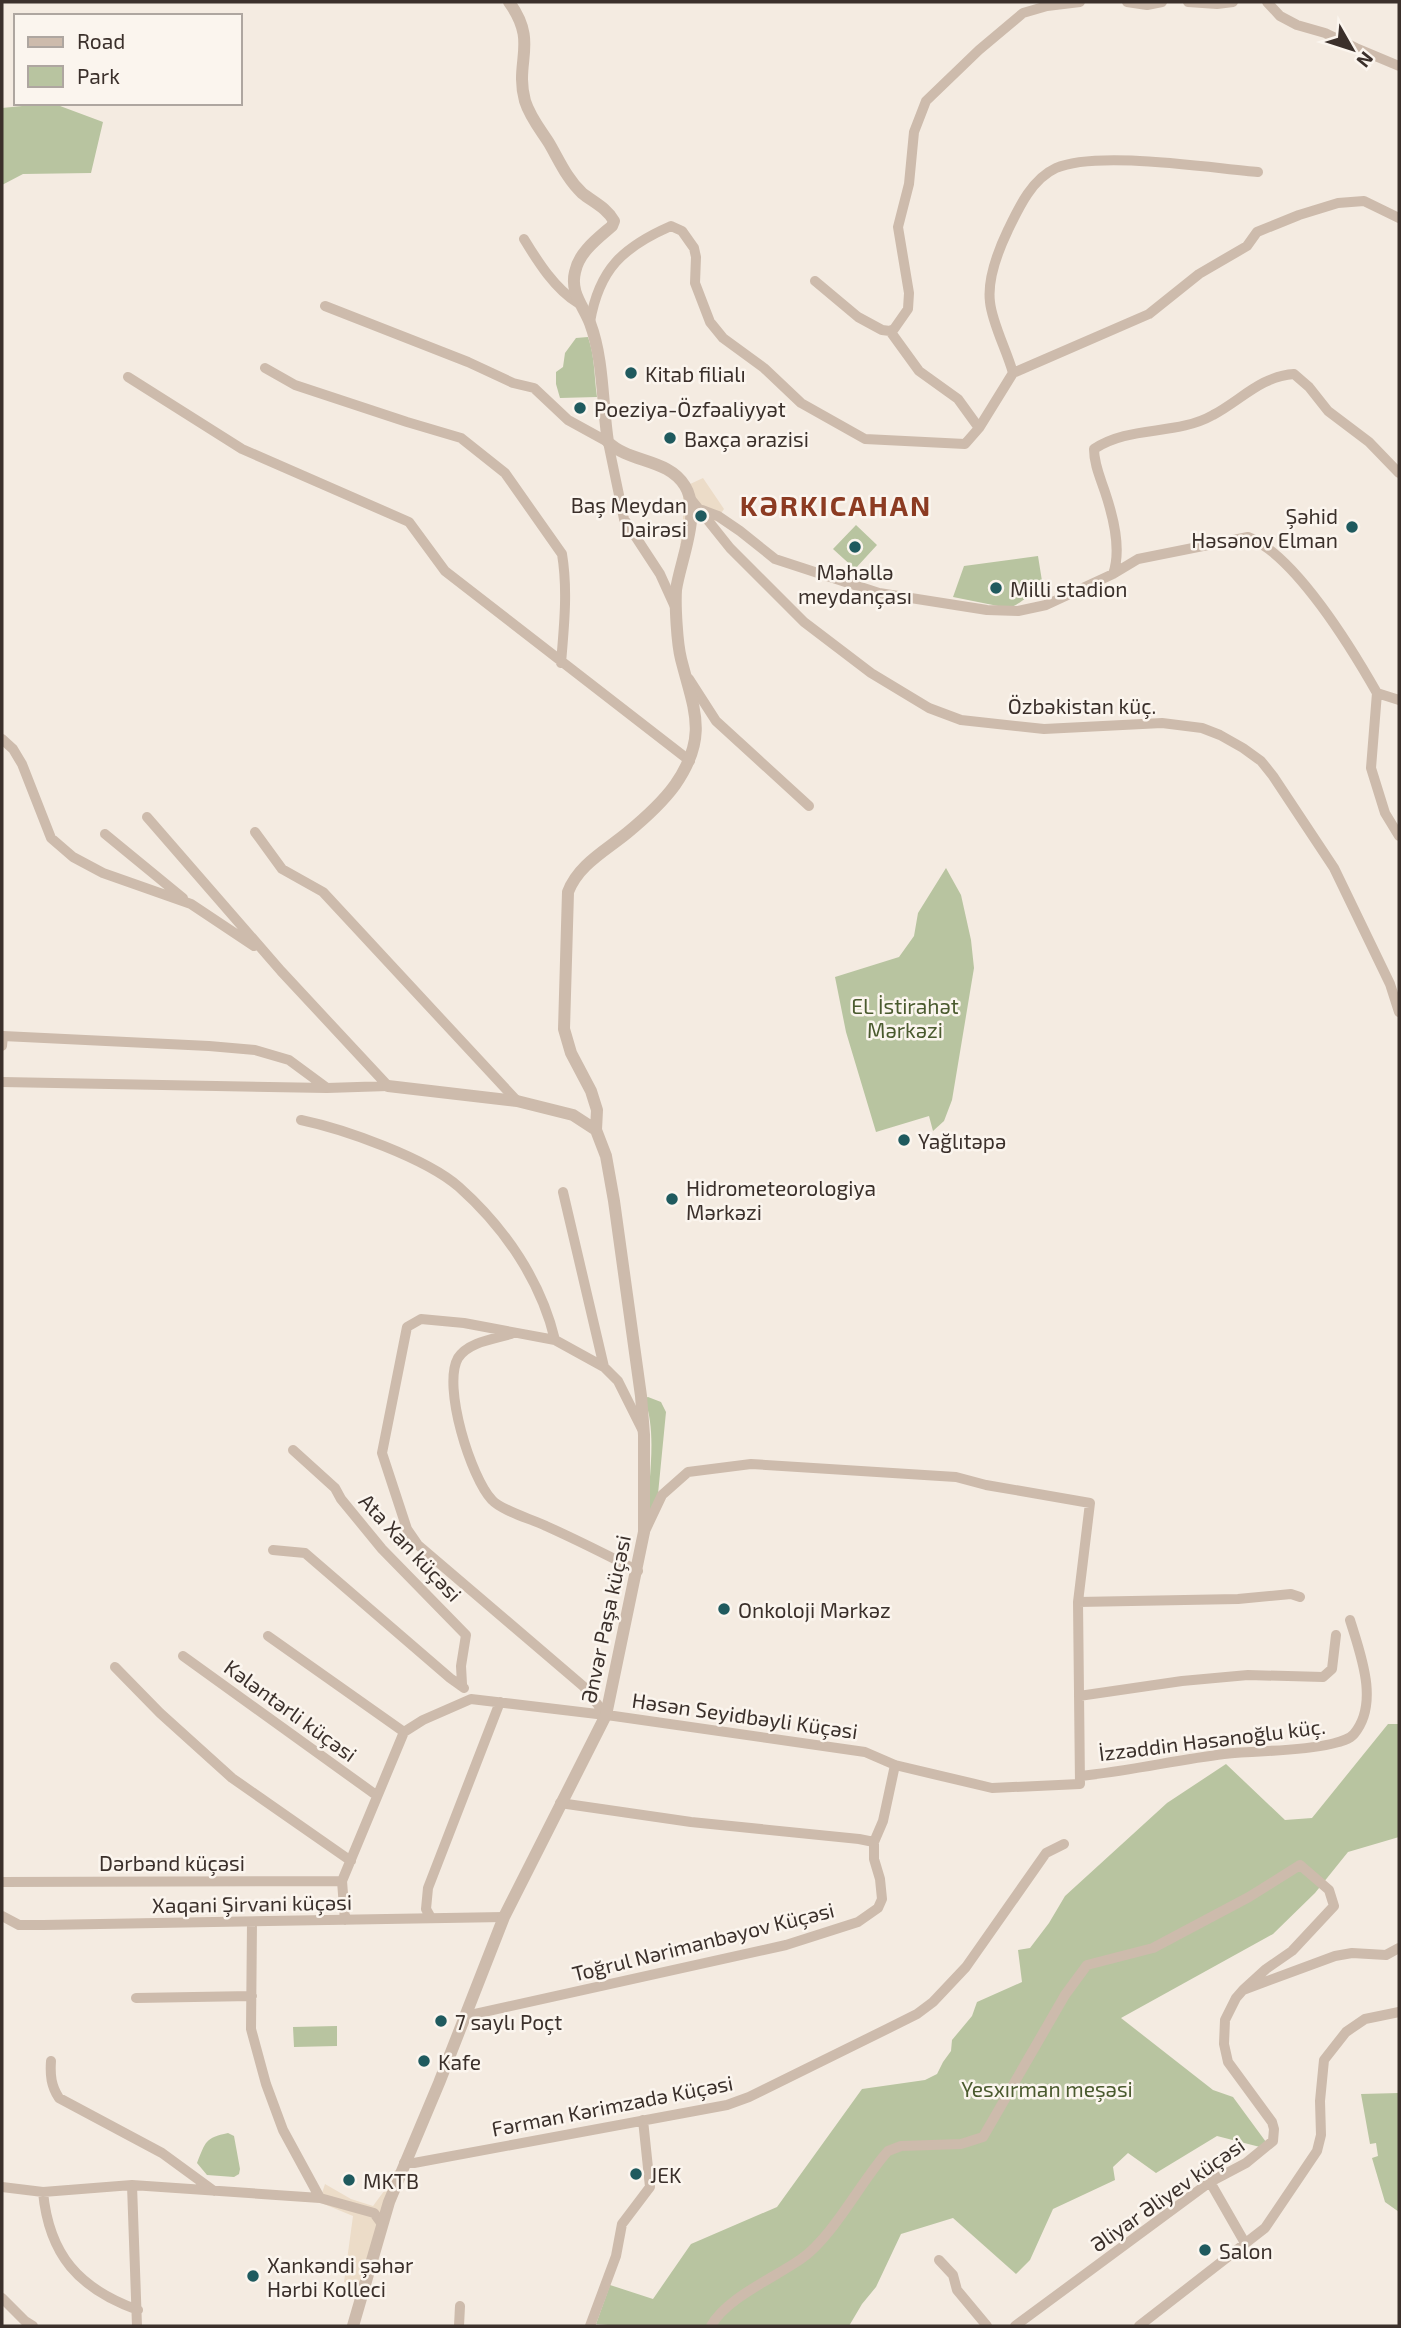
<svg xmlns="http://www.w3.org/2000/svg" width="1401" height="2328" viewBox="0 0 1401 2328" font-family="'Exo 2',sans-serif">
	<style>
		.green { fill: #b8c4a0 }
		.plaza { fill: #ecdcc8 }
		.lines { fill: none; stroke-linecap: round; stroke-linejoin: round }
		.minor { stroke: #cdbbac; stroke-width: 10 }
		.tertiary { stroke: #cdbbac; stroke-width: 12 }
		.poi-dot { fill: #1f5a5e; stroke: #fbf5ee; stroke-width: 2.5 }
		.labels { text-anchor: middle; dominant-baseline: central; stroke-width: 5; stroke-linejoin: round; paint-order: stroke }
		.poi-label { font-size: 21px; fill: #3b302b; stroke: #fbf5ee; text-anchor: start }
		.street-label { font-size: 21px; fill: #3b302b; stroke: #fbf5ee }
		.park-label { font-size: 21px; fill: #4a5a2e; stroke: #fbf5ee }
		.district-label { font-size: 28px; font-weight: bold; letter-spacing: 2px; fill: #8c3b22; stroke: #fbf5ee }
	</style>
	<rect width="100%" height="100%" fill="#f4ebe1"/>
	<!-- green -->
	<path class="green" d="M52,103L103,122L91,173L23,174L2,185V108Z
		M588,337C595,357 594,376 597,397L560,398L556,384V372L563,367L565,353L576,338Z
		M856,525L877,545L855,569L833,549Z
		M1038,556L1042,581C1033,591 1023,604 1008,608L953,597L964,566Z
		M946,868L961,895L971,940L974,968L952,1100L944,1121L933,1131L929,1116L876,1132L846,1032L835,977L899,957L914,936L918,913Z
		M648,1397L661,1402L666,1412L658,1494L648,1515C648,1479 658,1432 644,1398Z
		M1388,1724H1399V1837L1348,1852L1315,1893L1273,1934L1121,2018L1213,2090L1233,2097L1266,2142L1260,2147L1217,2136L1156,2173L1128,2153L1113,2167L1115,2180L1053,2209L1030,2260L1016,2274L953,2218L901,2234L876,2287L862,2304L849,2326H620L596,2324L610,2285L653,2299L691,2244L777,2207L862,2089L925,2080L937,2074L943,2062L951,2051L952,2040L972,2016L977,2002L1022,1982L1018,1950L1030,1948L1049,1923L1065,1896L1167,1803L1226,1764L1285,1820L1312,1818Z
		M337,2026V2046L294,2047L293,2027Z
		M1399,2093V2212L1385,2202L1372,2158L1378,2156L1376,2143L1370,2144L1361,2094Z
		M228,2133L234,2136L240,2169L239,2174L234,2177L207,2175L197,2163C206,2141 205,2138 228,2133Z"/>
	<!-- plaza -->
	<path class="plaza" d="M703,478L724,509L715,522L696,523L680,546L683,525V493L688,485Z
		M395,2170L406,2174L363,2286L344,2282L353,2216L319,2202L325,2184L351,2199L373,2206L390,2183Z"/>
	<g class="lines">
		<!-- minor -->
		<path class="minor" d="M1127,2L1147,5L1162,2
			M1188,2L1217,4L1233,2
			M1267,2L1280,16L1297,25L1325,33L1356,48L1399,66
			M524,239C538,262 555,289 578,303
			M815,281L858,317L882,330L890,331L894,329L908,309L909,293L898,227L909,184L914,132L926,101L979,50L1023,13L1047,6L1080,2
			M325,306L468,362L513,383L534,388L568,420L608,442L624,519L660,574L675,607
			M590,322C599,269 623,247 671,226L682,231L694,248L696,257L695,283L710,322L723,338L764,368L801,403L865,439L965,444L979,428L1013,373L1149,314L1199,274L1247,246L1257,232L1299,215L1338,203L1364,201L1399,218
			M890,331L919,371L958,399L979,428
			M265,368L295,385L407,422L461,438L505,473L562,554C568,590 564,627 561,663
			M1013,373C1007,351 992,323 990,302C987,278 998,251 1008,230C1019,207 1032,179 1056,168C1097,150 1210,168 1258,172
			M128,377L242,449L409,522L445,571L690,761
			M690,498L730,548L804,622L871,673L929,708L961,720L1044,729L1162,723L1202,728L1220,735L1243,748L1261,761L1273,776L1334,868L1390,984L1399,1012
			M702,510L718,516L740,531L775,559L879,593L987,610L1018,611L1046,605L1113,574L1138,559L1248,537C1295,555 1352,649 1377,693
			M1113,574C1122,549 1113,516 1105,492C1100,477 1094,464 1094,449C1130,425 1176,436 1213,415C1240,401 1261,376 1294,374L1309,387L1328,411L1369,442L1399,473
			M689,679L716,721L809,806
			M1377,693L1371,768L1385,813L1399,836
			M1377,693L1399,700
			M2,739L13,749L22,764L51,838L73,857L103,873L191,904L254,946
			M147,817L281,971L388,1086
			M255,832L282,869L323,892L517,1101
			M105,834L183,898
			M2,1046L3,1036L209,1046L255,1050L289,1060L327,1088
			M2,1082L327,1088L388,1086
			M301,1120C344,1129 426,1158 459,1187C505,1228 541,1281 555,1340
			M563,1192L604,1367
			M511,1334C494,1339 468,1342 458,1358C442,1386 471,1478 492,1500C502,1511 532,1519 546,1526C577,1540 607,1555 638,1571
			M293,1450L335,1488L341,1499L382,1549L466,1635L461,1666L462,1684
			M273,1550L305,1553L450,1678L464,1688
			M1078,1602L1238,1599L1291,1594L1300,1597
			M268,1636L404,1732
			M183,1656L376,1795
			M115,1667L160,1713L232,1778L351,1861
			M1079,1696L1182,1681L1248,1675L1323,1677L1332,1669L1336,1635
			M606,1715L583,1686L418,1545L407,1529L382,1453L407,1327L421,1319L464,1323L555,1340L604,1367L618,1381L642,1429
			M1080,1776C1129,1771 1176,1760 1224,1754C1259,1750 1296,1752 1331,1744C1339,1742 1349,1740 1354,1734C1380,1703 1360,1653 1350,1620
			M560,1803L691,1822L859,1839L874,1842L883,1821L895,1765
			M2,1882L342,1881
			M2,1916L19,1925H43L504,1917
			M431,1918L426,1909L428,1888L500,1702
			M345,1920L342,1881L404,1732L423,1720L471,1699L614,1716L865,1752L895,1765L992,1788L1080,1784L1078,1602L1090,1503L986,1485L956,1477L751,1464L688,1472L662,1495L645,1531
			M252,1922L251,2029L266,2084L283,2130L320,2198
			M136,1998L252,1996
			M466,2016L786,1945L858,1922L878,1908L882,1899L880,1879L874,1859V1842
			M51,2061C50,2075 51,2086 59,2098L162,2153L214,2191
			M404,2163H414L727,2105L749,2097L889,2028L917,2014L933,2002L966,1967L1046,1853L1064,1844
			M1210,2182L1245,2243
			M132,2185L137,2326
			M2,2187L43,2192L132,2185L320,2198L374,2213L382,2224
			M43,2192C49,2255 79,2289 138,2310
			M939,2260L953,2275L957,2290L987,2326
			M2,2298L25,2321L33,2326
			M459,2326L460,2306
			M590,2326L616,2256L622,2224L650,2187L643,2120
			M711,2326C726,2298 774,2278 801,2259C833,2237 861,2181 888,2151L901,2146L961,2144L983,2137L1065,1995L1087,1965L1153,1948L1249,1897L1300,1865L1329,1890L1334,1906L1292,1951L1266,1969L1243,1990
			M1015,2326L1210,2182L1246,2163L1273,2141L1274,2129L1272,2122L1228,2062L1224,2044L1225,2020L1236,1998L1243,1990L1335,1956L1352,1953L1386,1955L1399,1948
			M1139,2326L1265,2228L1317,2151L1321,2135L1320,2101L1324,2060L1346,2032L1365,2019L1399,2012"/>
		<!-- tertiary -->
		<path class="tertiary" d="M509,2C539,43 514,61 525,101C530,117 540,129 549,143C559,160 567,179 582,193C593,202 607,208 614,221L612,226C597,239 579,252 575,272C570,293 583,305 590,323C604,360 602,404 608,442C629,463 668,458 685,486C702,514 680,561 676,590C675,606 677,643 681,659C694,710 709,736 675,785C662,803 644,819 627,833C605,851 578,865 568,892L564,1029L571,1053L591,1091L597,1110L596,1130
			M353,2326L389,2202L439,2083L504,1917L606,1715L644,1532V1435L641,1396L614,1201L606,1156L596,1130L573,1115L517,1101L388,1086"/>
	</g>
	<!-- markers -->
	<g class="poi-dot">
		<circle cx="631" cy="373" r="7"/>
		<circle cx="580" cy="408" r="7"/>
		<circle cx="670" cy="438" r="7"/>
		<circle cx="701" cy="516" r="7"/>
		<circle cx="1352" cy="527" r="7"/>
		<circle cx="855" cy="547" r="7"/>
		<circle cx="996" cy="588" r="7"/>
		<circle cx="904" cy="1140" r="7"/>
		<circle cx="672" cy="1199" r="7"/>
		<circle cx="724" cy="1609" r="7"/>
		<circle cx="441" cy="2021" r="7"/>
		<circle cx="424" cy="2061" r="7"/>
		<circle cx="636" cy="2174" r="7"/>
		<circle cx="349" cy="2180" r="7"/>
		<circle cx="1205" cy="2250" r="7"/>
		<circle cx="253" cy="2276" r="7"/>
	</g>
	<g class="labels">
		<!-- poi labels -->
		<g class="poi-label">
			<text x="645" y="373">Kitab filialı</text>
			<text x="594" y="408">Poeziya-Özfəaliyyət</text>
			<text x="684" y="438">Baxça ərazisi</text>
			<text x="687" y="504" text-anchor="end">Baş Meydan<tspan x="687" dy="24">Dairəsi</tspan></text>
			<text x="1338" y="515" text-anchor="end">Şəhid<tspan x="1338" dy="24">Həsənov Elman</tspan></text>
			<text x="855" y="571" text-anchor="middle">Məhəllə<tspan x="855" dy="24">meydançası</tspan></text>
			<text x="1010" y="588">Milli stadion</text>
			<text x="918" y="1140">Yağlıtəpə</text>
			<text x="686" y="1187">Hidrometeorologiya<tspan x="686" dy="24">Mərkəzi</tspan></text>
			<text x="738" y="1609">Onkoloji Mərkəz</text>
			<text x="455" y="2021">7 saylı Poçt</text>
			<text x="438" y="2061">Kafe</text>
			<text x="650" y="2174">JEK</text>
			<text x="363" y="2180">MKTB</text>
			<text x="1219" y="2250">Salon</text>
			<text x="267" y="2264">Xankəndi şəhər<tspan x="267" dy="24">Hərbi Kolleci</tspan></text>
		</g>
		<!-- street labels -->
		<g class="street-label">
			<text x="1082" y="705">Özbəkistan küç.</text>
			<text transform="translate(411 1547) rotate(47)">Ata Xan küçəsi</text>
			<text transform="translate(605 1619) rotate(-78)">Ənvər Paşa küçəsi</text>
			<text transform="translate(291 1710) rotate(36)">Kələntərli küçəsi</text>
			<text transform="translate(745 1715) rotate(8)">Həsən Seyidbəyli Küçəsi</text>
			<text transform="translate(1212 1739) rotate(-7)">İzzəddin Həsənoğlu küç.</text>
			<text x="172" y="1862">Dərbənd küçəsi</text>
			<text transform="translate(252 1903) rotate(-1)">Xaqani Şirvani küçəsi</text>
			<text transform="translate(703 1941) rotate(-14)">Toğrul Nərimanbəyov Küçəsi</text>
			<text transform="translate(612 2105) rotate(-11)">Fərman Kərimzadə Küçəsi</text>
			<text transform="translate(1167 2194) rotate(-35)">Əliyar Əliyev küçəsi</text>
		</g>
		<!-- park labels -->
		<g class="park-label">
			<text x="905" y="1005">EL İstirahət<tspan x="905" dy="24">Mərkəzi</tspan></text>
			<text x="1047" y="2088">Yesxırman meşəsi</text>
		</g>
		<!-- district labels -->
		<g class="district-label">
			<text x="836" y="505">KƏRKICAHAN</text>
		</g>
	</g>
	<!-- border -->
	<rect width="1401" height="2328" fill="none" stroke="#3b302b" stroke-width="7"/>
	<!-- legend -->
	<rect x="14" y="14" width="228" height="91" fill="#fbf5ee" stroke="#aea6a0" stroke-width="2"/>
	<rect x="28" y="37" width="35" height="10" fill="#cdbbac" stroke="#aea6a0" stroke-width="2"/>
	<text x="77" y="49" font-size="21" fill="#3b302b">Road</text>
	<rect x="28" y="66" width="35" height="21" fill="#b8c4a0" stroke="#aea6a0" stroke-width="2"/>
	<text x="77" y="84" font-size="21" fill="#3b302b">Park</text>
	<!-- north arrow -->
	<g transform="translate(1352 49) rotate(129)" stroke="#fbf5ee" stroke-width="5" paint-order="stroke">
	<path d="M0-5L12 26L0 18L-12 26Z" fill="#3b302b"/>
	<text y="-10" font-size="19" font-weight="bold" text-anchor="middle" fill="#3b302b">N</text>
	</g>
</svg>
